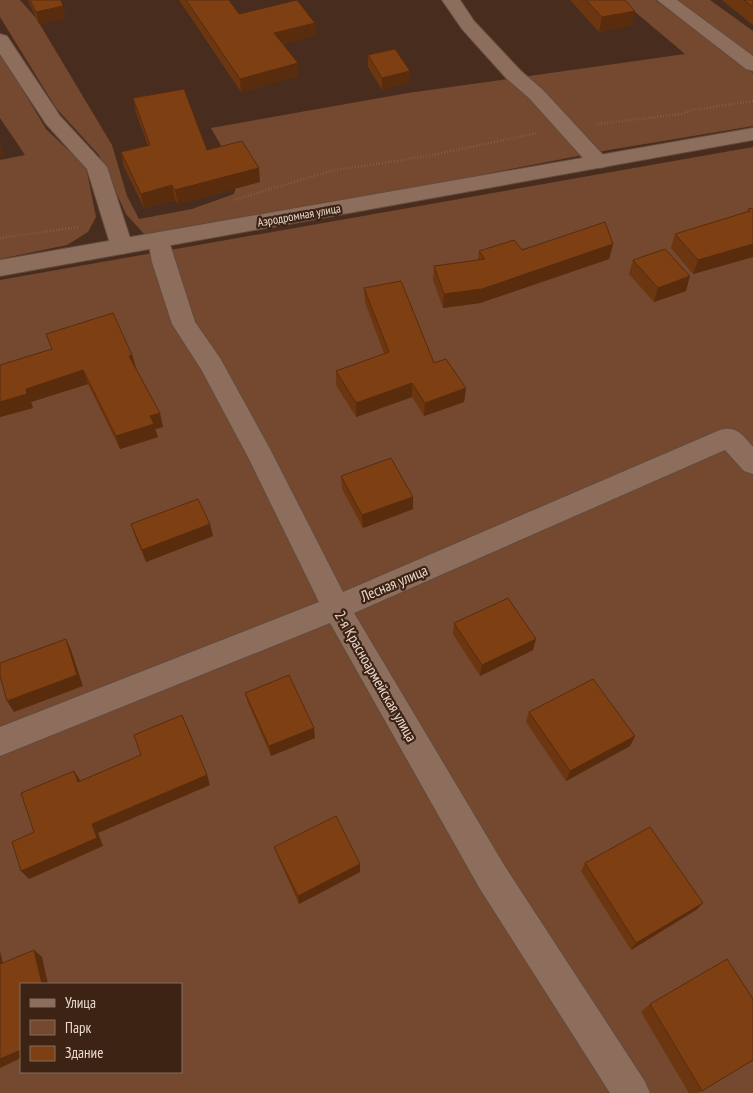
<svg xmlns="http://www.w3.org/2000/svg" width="753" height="1093" viewBox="0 0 753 1093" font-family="'PT Sans Narrow',sans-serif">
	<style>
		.green { fill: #74492f; fill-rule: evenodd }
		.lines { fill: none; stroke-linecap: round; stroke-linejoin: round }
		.minor-casing { stroke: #624c3e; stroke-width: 2 }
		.tertiary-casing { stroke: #624c3e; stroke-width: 2 }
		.path { stroke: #877063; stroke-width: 2.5; stroke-dasharray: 0.5 2.5; stroke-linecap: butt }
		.minor { fill: #8d6e5d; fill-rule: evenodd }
		.tertiary { fill: #8d6e5d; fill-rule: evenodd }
		.wall { fill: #6c3610 }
		.shaded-wall { fill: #582c0d }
		.building { fill: #7e3f13; stroke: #582c0d }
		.labels { text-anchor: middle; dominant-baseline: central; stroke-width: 4.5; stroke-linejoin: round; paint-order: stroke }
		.far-street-label { font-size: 12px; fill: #ead9cf; stroke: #3d2314 }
		.street-label { font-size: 15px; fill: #ead9cf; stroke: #3d2314 }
	</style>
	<rect width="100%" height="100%" fill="#482d1e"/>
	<!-- green -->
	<path class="green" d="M0,0H20L36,18L112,145L127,196L139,219L192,209L234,194L239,177L211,128L408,93L685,54L621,0H655L753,73V126L609,150L444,182L144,234L126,214L99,155L56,108L0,17Z
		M676,0H710L753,31V58Z
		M0,52L46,129L86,167L96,217L88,232L67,245L0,259V160L25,155L0,118Z
		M753,147V1093H0V280ZM21,984H181V1072H21Z"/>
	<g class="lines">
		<defs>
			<path id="minor" d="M442,0H460L474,21L521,71L543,90L605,157L608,162L605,167L598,168L591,167L529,98L507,79L462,29Z
				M657,0H677L753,56V71L746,69Z
				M0,34L7,36L60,116L107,167L133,247L130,252L122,254L114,252L111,247L87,169L46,124L0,54Z
				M159,233L167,235L195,322L220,358L270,449L343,592L720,430C736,425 743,435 753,447V474L744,471L725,450L354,613L504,865L644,1080L650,1093H610L480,889L330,623L0,756V727L319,602L248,457L201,369L172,324L152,262L148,240L151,235Z"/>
			<path id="tertiary" d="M753,128V140L0,276V260Z"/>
		</defs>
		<!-- minor casing -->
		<use href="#minor" class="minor-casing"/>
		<!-- tertiary casing -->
		<use href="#tertiary" class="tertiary-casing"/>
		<!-- path -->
		<path class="path" d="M598,124L681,114L693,110L753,101
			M234,200L331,171L433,155L537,133
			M0,238L79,227"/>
		<!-- minor -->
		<use href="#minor" class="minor"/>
		<!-- tertiary -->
		<use href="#tertiary" class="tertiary"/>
	</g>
	<!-- wall -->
	<path class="wall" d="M28,0H61L66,18L39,24Z
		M179,0H229L239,14L315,23L316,35L283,44L299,76L241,92Z
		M570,0H625L632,25L599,32Z
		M722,0H753V25Z
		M368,55L409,83L382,90L368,67Z
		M133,98L207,150L260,182L178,204L175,200L144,208L124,167L121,152L148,146L136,113Z
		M753,208V257L693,274L671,248L675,234L747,212L748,209Z
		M613,244L609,259L480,303L443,308L433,280L434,266L478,260L479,251Z
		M633,260L686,291L654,302L629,274Z
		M364,288L434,363L466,388L464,402L424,416L412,397L356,417L336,385V371L384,354L365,302Z
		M46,334L132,355L136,368L163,427L155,429L158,437L120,449L88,384L31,402L33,408L0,417V365L52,350Z
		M341,476L413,497V509L363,528L342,489Z
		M131,524H210L213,536L146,562L135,537Z
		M454,623L533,650L480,676L453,634Z
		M245,693L315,738L271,756L248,703Z
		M529,712L635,736L630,746L566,781L526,722Z
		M274,847L360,864V872L299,904L277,855Z
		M585,863L703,903L696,910L631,950L581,871Z
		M650,1004L702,1091L697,1093H689L641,1012Z"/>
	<!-- shaded-wall -->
	<path class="shaded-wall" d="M63,6L66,18L39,24L36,12Z
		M635,11L632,25L599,32L602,17Z
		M315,23L316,35L275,46L274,33Z
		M298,63L299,76L241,92L240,79Z
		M410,71L409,83L382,90V78Z
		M0,144L4,156L0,157Z
		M259,168L260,182L178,204L175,190Z
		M172,185L175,200L144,208L141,194Z
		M613,244L609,259L480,303L443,308L444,294Z
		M753,244V257L693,274L698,260Z
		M690,276L686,291L654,302L658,288Z
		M132,355L136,368L129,356Z
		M83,370L88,384L31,402L33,408L0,417V402L26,389Z
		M412,383V397L356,417V403Z
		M466,388L464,402L424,416L425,403Z
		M160,413L163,427L155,429L158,437L120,449L116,436L150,416Z
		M413,497V509L363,528L362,515Z
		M210,524L213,536L146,562L142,550Z
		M66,639L71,650L83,686L14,712L7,701Z
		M536,639L533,650L480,676L482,665Z
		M314,728L315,738L271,756L269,746Z
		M635,736L630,746L566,781L570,771Z
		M74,771L80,780L84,792L78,782Z
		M207,775L210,785L98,833L103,846L29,879L21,871L92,824Z
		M360,864V872L299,904L298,896Z
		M703,903L696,910L631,950L636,943Z
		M34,950L42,957L48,984H42Z
		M0,951L5,972L0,968Z
		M21,1050V1058L0,1068V1059Z"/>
	<!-- building -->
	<path class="building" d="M30,0H61L63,6L36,12Z
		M186,0H229L239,14L297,0L315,23L274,33L298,63L240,79Z
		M586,0H625L635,11L602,17Z
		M744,0H753V7Z
		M395,49L410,71L382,78L368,55Z
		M184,89L207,150L242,141L259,168L175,190L172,185L141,194L121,152L150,145L133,98Z
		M753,208V244L698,260L675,234L750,211L748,209Z
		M605,222L613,244L482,289L444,294L434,266L485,259L479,251L514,240L522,250Z
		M665,249L690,276L658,288L633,260Z
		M401,281L434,363L446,359L466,388L425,403L412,383L356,403L336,371L389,352L364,288Z
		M113,313L132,355L129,356L160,413L150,416L154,424L116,436L83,370L26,389L27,394L0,402V365L52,349L46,334Z
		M391,458L413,497L362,515L341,476Z
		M198,499L210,524L142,550L131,524Z
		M508,598L536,639L482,665L454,623Z
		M66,639L77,675L7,701L0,676V663Z
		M289,675L314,728L269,746L245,693Z
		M593,679L635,736L570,771L529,712Z
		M182,715L207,775L92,824L97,838L21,871L12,842L34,832L21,793L74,771L78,782L141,755L134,735Z
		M336,816L360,864L298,896L274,847Z
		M650,827L703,903L636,943L585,863Z
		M34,950L42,984H21V1050L0,1059V964Z
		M727,959L753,999V1060L702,1091L650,1004Z"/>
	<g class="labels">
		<!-- far-street labels -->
		<g class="far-street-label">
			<text transform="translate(299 215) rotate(-10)">Аэродромная улица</text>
		</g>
		<!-- street labels -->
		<g class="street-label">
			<text transform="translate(394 583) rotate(-23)">Лесная улица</text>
			<text transform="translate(376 676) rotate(60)">2-я Красноармейская улица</text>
		</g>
	</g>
	<!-- legend -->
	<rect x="20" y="983" width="162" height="90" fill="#3d2314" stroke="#826c5f"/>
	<rect x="30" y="999" width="25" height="8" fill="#8d6e5d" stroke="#826c5f"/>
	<text x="65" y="1008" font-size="15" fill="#ead9cf">Улица</text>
	<rect x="30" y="1020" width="25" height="15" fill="#74492f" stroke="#826c5f"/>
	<text x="65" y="1033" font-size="15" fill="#ead9cf">Парк</text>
	<rect x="30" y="1046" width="25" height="15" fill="#7e3f13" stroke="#826c5f"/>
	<text x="65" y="1058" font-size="15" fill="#ead9cf">Здание</text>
</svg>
